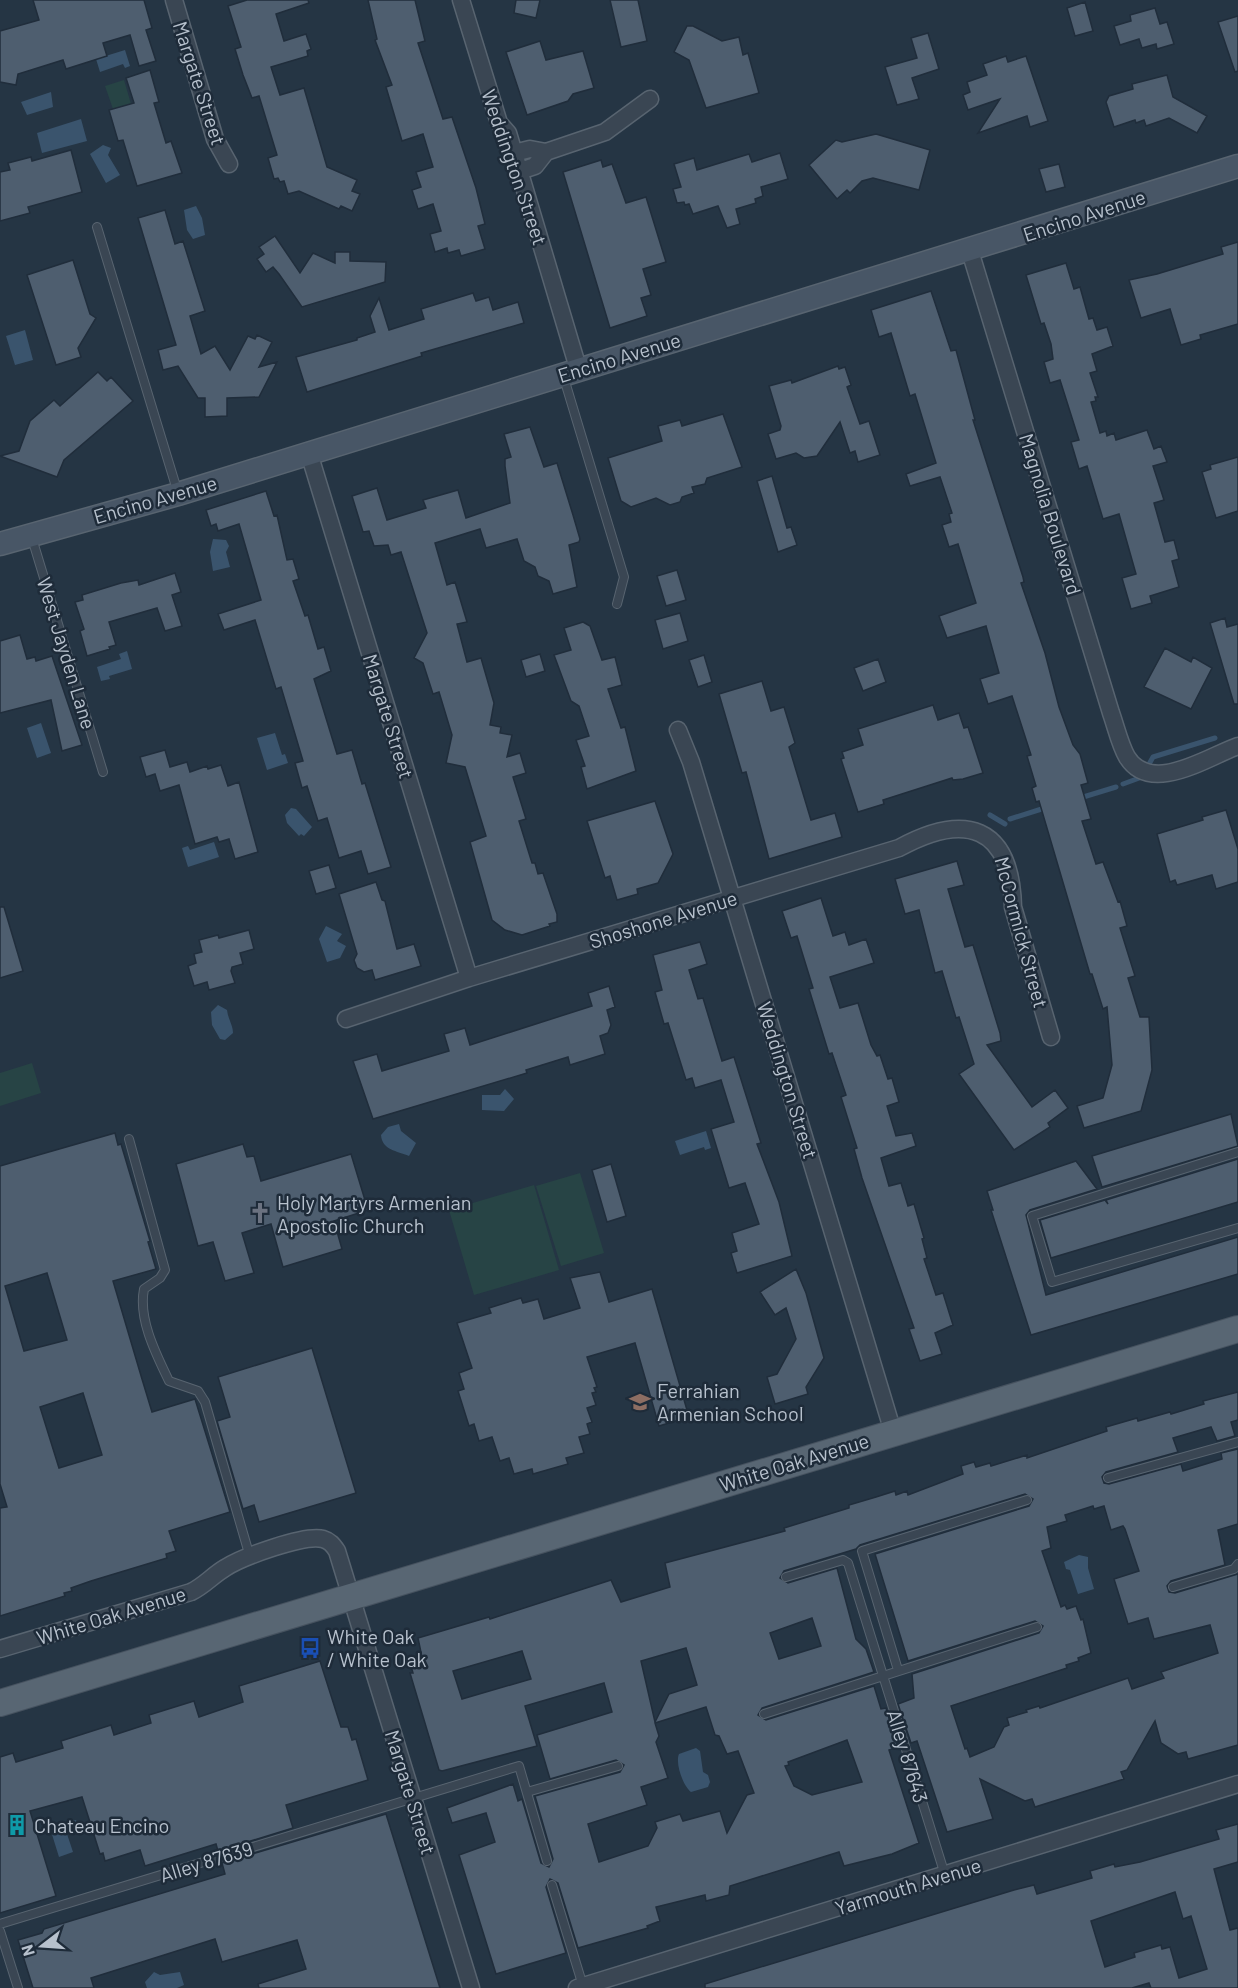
<svg xmlns="http://www.w3.org/2000/svg" width="1238" height="1988" viewBox="0 0 1238 1988" font-family="Barlow,sans-serif">
	<style>
		.green { fill: #274445 }
		.water { fill: #3a546d }
		.lines { fill: none; stroke-linecap: round; stroke-linejoin: round }
		.stream { stroke: #3a546d; stroke-width: 5 }
		.building { fill: #4e5e6f; stroke: #202d3b; stroke-width: 1.5; fill-rule: evenodd }
		.lane-casing { stroke: #586470; stroke-width: 10 }
		.street-casing { stroke: #586470; stroke-width: 19 }
		.secondary-casing { stroke: #586470; stroke-width: 25 }
		.primary-casing { stroke: #46525f; stroke-width: 28 }
		.lane { stroke: #3a4653; stroke-width: 8 }
		.street { stroke: #3a4653; stroke-width: 16 }
		.secondary { stroke: #485666; stroke-width: 22 }
		.primary { stroke: #586673; stroke-width: 26 }
		.labels { text-anchor: middle; dominant-baseline: central; stroke-width: 5; stroke-linejoin: round; paint-order: stroke }
		.street-label { font-size: 20px; fill: #b7c1cd; stroke: #1e2b39 }
		.poi-label { font-size: 20px; fill: #b7c1cd; stroke: #1e2b39; text-anchor: start }
	</style>
	<rect width="100%" height="100%" fill="#253544"/>
	<!-- green -->
	<path class="green" d="M124,80L131,104L113,109L105,86Z
		M32,1063L41,1093L0,1106V1073Z
		M580,1173L604,1253L561,1266L536,1186Z
		M534,1185L559,1270L474,1295L449,1210Z"/>
	<!-- water -->
	<path class="water" d="M125,50L130,66L125,68L123,64L100,72L96,59Z
		M51,92L53,107L27,115L21,102Z
		M81,119L87,141L42,153L37,133Z
		M103,145L111,148L108,155L120,175L106,183L90,154Z
		M196,206L202,218L205,235L193,239L187,230L184,210Z
		M25,330L33,360L15,365L6,336Z
		M213,539L226,540L229,546L226,552L230,567L213,571L210,552Z
		M127,651L132,669L109,676L110,679L101,681L97,667L121,659L119,654Z
		M41,723L51,753L37,758L27,728Z
		M275,733L282,755L285,754L288,763L267,770L257,738Z
		M291,808L296,809L312,827L304,836L301,834L299,836L287,823L285,815Z
		M214,842L219,857L188,867L182,848L188,846L190,850Z
		M326,926L342,934L337,941L346,946L340,958L327,962L319,939Z
		M218,1005L227,1010C228,1019 233,1025 233,1033L225,1040L220,1039L212,1025L211,1012Z
		M505,1089L514,1099L504,1111L482,1110V1095H500Z
		M399,1124L401,1131L416,1143L409,1156C397,1151 382,1150 381,1135L388,1127Z
		M706,1131L711,1148L705,1150L704,1147L680,1155L675,1141Z
		M1079,1555L1088,1557V1568L1094,1589L1078,1594L1070,1570L1066,1569L1064,1562Z
		M696,1748L700,1751L703,1772L708,1775L710,1782L708,1787L691,1792C683,1786 675,1763 679,1754Z
		M76,1820L80,1831L75,1832L73,1828L66,1831L73,1852L59,1857L50,1828Z
		M154,1972L160,1975L180,1972L184,1985L177,1988H147L145,1982Z"/>
	<g class="lines">
		<!-- stream -->
		<path class="stream" d="M1123,784L1142,777L1153,757L1215,738
			M1080,798L1116,787
			M990,815L1005,824
			M1010,819L1048,807"/>
	</g>
	<!-- building -->
	<path class="building" d="M33,0H144L152,28L146,30L156,61L139,66L130,35L103,43L107,56L66,69L63,60L18,74L16,85L0,82V31L39,20Z
		M247,0H308L309,3L276,14L284,41L306,34L311,49L307,51L308,56L271,67L280,95L304,88L327,167L357,180L352,191L360,194L352,211L341,206L339,209L299,191L288,194L284,181L280,182L278,178L274,179L268,158L277,155L259,96L252,98L243,75L235,49L241,47L228,6Z
		M368,0H415L425,41L418,43L443,119L452,117L476,188L485,224L478,226L485,249L461,256L459,250L448,253L447,248L435,252L430,234L441,231L433,204L418,209L412,190L421,187L416,172L433,167L423,134L402,141L386,87L392,85L375,40L377,39Z
		M516,0H540L536,18L514,13Z
		M610,0H638L647,41L621,47Z
		M1085,2L1093,31L1075,36L1067,8Z
		M1155,8L1160,24L1167,22L1174,44L1157,49L1156,44L1142,48L1139,39L1120,45L1114,26L1131,21L1130,15Z
		M1238,16V71L1235,72L1218,22Z
		M687,26H693L722,41L739,37L743,55L748,53L759,93L706,108L689,60L674,52Z
		M928,33L939,69L912,78L919,99L897,105L885,67L917,58L911,38Z
		M540,41L546,60L583,51L594,88L573,94L568,101L527,115L506,52Z
		M1006,56L1008,62L1026,56L1048,121L1030,127L1027,116L978,133L1000,99L968,110L963,95L970,92L967,82L987,75L983,64Z
		M150,70L159,102L154,103L166,143L171,141L182,173L137,186L123,140L118,141L109,110L134,103L126,78Z
		M1167,75L1173,97L1207,116L1197,133L1169,118L1146,126L1144,120L1136,123L1135,120L1114,127L1106,102L1109,96L1133,89L1132,84Z
		M876,134L930,150L919,190L873,178L862,181L850,193L847,190L837,199L809,165L836,140L842,142Z
		M71,150L82,192L28,207L30,213L0,221V172L10,170L8,163L31,157L32,161Z
		M780,153L788,179L761,187L763,196L755,199L756,203L736,209L740,224L727,228L718,206L693,214L689,204L685,205L684,202L677,203L673,189L681,187L674,164L694,158L697,170L749,154L752,162Z
		M601,160L603,167L612,164L626,203L646,197L666,262L643,269L651,295L641,298L647,316L610,328L563,172Z
		M1059,164L1065,187L1046,192L1039,169Z
		M165,210L175,244L183,241L205,311L190,316L201,354L215,346L230,370L248,336L255,339L257,335L272,342L259,367L277,362L259,397L227,398V416L205,417V398H198L178,366L163,370L158,350L176,345L138,218Z
		M275,236L300,273L313,253L335,263V252H350V261L386,262L385,282L302,307L279,274L273,267L266,272L257,259L264,254L259,247Z
		M1238,242V324L1200,335L1201,339L1181,345L1170,309L1141,318L1129,280L1157,274L1223,254L1221,247Z
		M73,260L90,314L96,318L78,348L81,357L56,365L27,275Z
		M1066,263L1074,289L1080,287L1089,319L1093,318L1097,330L1107,327L1113,346L1092,354L1097,371L1090,373L1098,397H1095L1096,401L1091,402L1100,433L1106,431L1107,436L1114,433L1116,440L1147,430L1154,449L1161,446L1167,462L1153,466L1164,500L1154,503L1165,542L1174,540L1179,559L1172,561L1179,587L1150,596L1152,603L1131,609L1122,578L1136,574L1119,514L1103,519L1087,466L1079,469L1071,442L1079,440L1060,380L1050,383L1044,362L1053,359L1051,344L1044,323L1041,324L1026,275Z
		M931,291L951,351L956,350L975,420H973L1023,577L1024,582L1021,583L1045,653L1059,707L1073,745L1080,754L1088,783L1081,785L1091,819L1082,821L1096,864L1103,862L1118,902L1120,901L1127,926L1120,928L1135,976L1128,978L1140,1017H1149L1152,1070L1141,1111L1084,1128L1077,1106L1103,1098L1112,1065L1107,1007L1103,1009L1092,974H1090L1039,801L1036,802L1032,788L1036,786L1027,756L1031,755L1012,696L988,704L980,679L999,673L986,626L947,638L939,616L976,603L958,544L949,547L942,525L951,522L949,514L952,513L940,477L910,486L906,474L936,463L915,394L910,396L891,333L879,337L871,310Z
		M473,293L476,301L489,297L493,310L518,302L524,323L421,353L422,356L307,392L296,357L357,340V338L375,332L370,316L379,298L389,330L424,319L421,309Z
		M838,366L839,369L845,367L851,385L847,387L860,424L869,421L880,455L858,462L855,451L850,453L840,422L817,456L804,458L796,453L776,459L768,434L780,430L781,426L769,386L791,380L792,383Z
		M98,372L107,381L111,377L133,401L64,460L57,477L0,456L19,451L30,421L54,400L60,406Z
		M723,414L742,467L707,478L705,484L692,487L694,493L682,497L680,502L670,505L656,498L631,507L621,501L608,458L662,441L658,426L680,420L682,426Z
		M530,427L544,467L557,463L573,515L580,539L579,542L569,545L577,587L553,594L549,581L538,576L535,567L524,561L517,539L486,548L480,529L435,543L447,585L455,582L467,622L457,624L467,662L481,658L494,703L490,725L501,727L500,733L512,735L507,757L520,753L526,773L513,777L526,819L519,821L532,863H535L538,874L543,873L557,914V922L549,924L550,926L522,935L505,930L492,920L470,842L486,836L465,767L446,763L452,735L439,692L433,694L423,663L414,658L427,633L401,552L391,555L388,545L374,546L369,531L363,532L352,496L377,488L387,520L426,508L423,500L458,490L466,518L510,503L505,466V459L511,457L504,434Z
		M1238,457V511L1216,518L1202,472L1211,469L1210,465Z
		M772,476L787,528L791,527L797,545L778,552L757,481Z
		M266,491L274,516L277,515L287,560L293,559L299,579L293,581L305,616L308,615L318,649L324,647L331,671L314,679L337,754L352,750L362,784L365,783L391,867L368,874L361,851L339,858L327,818L318,821L307,786L302,788L295,763L303,761L281,687L276,689L255,620L224,630L218,614L261,600L239,524L218,531L216,524L211,526L206,510Z
		M677,570L686,600L666,606L657,576Z
		M175,573L181,592L172,595L182,626L165,631L157,608L109,622L116,645L109,647L110,649L87,656L80,631L84,629L75,602L83,600L82,595L121,583L138,580L139,585Z
		M680,613L688,641L663,649L655,620Z
		M1225,618L1227,627L1238,624V704H1234L1210,623Z
		M583,622L590,626L602,660L615,657L622,685L608,689L621,728L625,727L636,771L587,789L581,767L585,766L576,740L589,736L579,706L571,701L554,655L571,650L564,628Z
		M20,635L27,659L35,657L36,661L52,656L82,745L62,751L51,700L0,713V641Z
		M1165,648L1191,662L1193,657L1212,668L1191,709L1144,687Z
		M540,654L545,671L526,677L521,660Z
		M704,655L712,682L698,687L689,660Z
		M878,659L886,682L863,691L854,668Z
		M762,681L771,711L784,707L795,743L789,747L811,820L835,813L842,837L769,859L746,772L742,773L719,694Z
		M933,705L938,720L959,713L964,728L968,727L983,773L963,779L953,780L952,778L883,800L884,804L858,812L841,759L844,758L842,752L863,745L858,729Z
		M165,750L170,767L187,762L190,772L207,766L208,769L221,765L228,786L239,782L258,852L235,859L229,839L219,842L217,837L195,844L179,785L160,791L155,774L146,777L140,757Z
		M655,801L673,854L658,883L637,889L638,894L617,900L610,876L605,878L587,821Z
		M1226,810L1238,849V882L1216,889L1212,875L1177,885L1175,880L1170,882L1157,834L1203,820L1202,817Z
		M957,861L964,885L948,889L965,947L973,945L1000,1033L1001,1041L987,1045L1032,1107L1055,1090L1068,1108L1048,1123L1050,1127L1014,1150L959,1074L974,1064L959,1017L956,1018L942,971L935,973L919,910L905,914L895,879Z
		M329,865L336,888L316,894L309,871Z
		M376,882L382,900L385,901L397,949L414,944L421,966L375,980L372,970L364,972L357,968L354,960L357,954L339,894Z
		M821,898L833,936L845,932L849,945L866,939L874,963L830,977L840,1008L858,1003L871,1045L877,1056L880,1055L888,1079L892,1078L899,1102L887,1106L896,1136L912,1133L916,1146L881,1158L889,1186L901,1183L908,1206L914,1204L924,1238L922,1239L927,1258L924,1259L936,1295L943,1293L953,1325L935,1333L942,1354L920,1361L909,1329L914,1328L862,1178L854,1149L857,1148L841,1097L846,1095L832,1053L829,1054L809,989L813,988L797,936L791,938L782,911Z
		M0,907H4L23,971L0,978Z
		M249,930L254,949L240,953L243,964L232,967L231,971L235,983L209,990L207,982L194,986L188,966L196,963L194,954L202,952L199,940L218,935L219,938Z
		M700,942L707,964L689,970L698,999L703,998L722,1061L734,1057L761,1143L757,1144L779,1202L792,1256L737,1273L731,1253L737,1251L732,1233L759,1224L745,1183L729,1188L711,1129L734,1122L721,1080L695,1088L692,1078L686,1080L668,1023L664,1024L655,992L662,990L653,955Z
		M609,986L615,1007L607,1010L611,1025L608,1033L600,1036L605,1054L570,1065L568,1057L526,1070L527,1073L373,1119L353,1061L377,1054L382,1071L449,1051L444,1034L465,1028L470,1045L592,1006L588,993Z
		M1231,1114L1238,1146L1102,1187L1092,1156Z
		M115,1133L118,1145L121,1144L150,1241L148,1242L156,1269L113,1281L142,1379L152,1412L195,1399L230,1512L169,1531L176,1551L166,1554L167,1558L91,1581L71,1588L72,1591L64,1593L65,1596L0,1616V1508L7,1507L0,1484V1166ZM47,1273L67,1340L24,1351L5,1286ZM83,1393L102,1455L59,1468L40,1407Z
		M243,1144L247,1157L254,1156L261,1181L351,1154L368,1210L334,1221L342,1249L283,1267L271,1224L242,1233L254,1273L225,1281L213,1242L198,1246L176,1164Z
		M1238,1159V1202L1051,1258L1040,1220L1105,1200L1108,1204L1106,1200Z
		M1076,1161L1097,1189L1030,1210L1026,1215L1046,1295L1238,1237V1274L1031,1335L991,1210H993L987,1191Z
		M611,1164L626,1216L607,1222L592,1170Z
		M796,1269L806,1293L824,1358L806,1387L808,1394L775,1404L767,1377L777,1374L796,1339L786,1308L775,1315L760,1292Z
		M600,1272L609,1302L652,1289L689,1417L659,1426L635,1343L587,1357L597,1387L594,1388L596,1392L592,1393L596,1405L587,1408L592,1422L587,1424L590,1434L579,1437L584,1453L566,1458L568,1464L533,1474L532,1469L514,1474L509,1458L500,1461L492,1437L479,1441L474,1424L469,1426L458,1391L464,1389L459,1373L472,1368L457,1323L491,1313L489,1308L521,1298L523,1303L538,1299L544,1319L580,1308L570,1278Z
		M312,1348L356,1493L259,1522L254,1505L243,1509L217,1421L230,1417L218,1377Z
		M1238,1392V1420L1231,1422L1235,1436L1217,1441L1211,1427L1173,1438L1178,1452L1106,1472L1102,1477L1104,1483L1109,1484L1181,1464L1183,1471L1222,1459L1221,1453L1238,1449V1524L1218,1530L1225,1565L1171,1581L1167,1586L1169,1592L1175,1593L1238,1574V1745L1188,1759L1186,1752L1178,1754L1161,1743L1155,1721L1127,1770L1121,1772L1124,1779L1035,1807L1032,1799L1025,1801L980,1779L993,1819L947,1832L917,1741L911,1743L898,1704L914,1698L912,1674L1039,1633L1043,1626L1035,1621L908,1661L875,1554L1029,1506L1033,1499L1025,1494L860,1545L856,1549L784,1571L780,1578L788,1583L837,1568L856,1639L866,1649L874,1672L762,1708L758,1715L766,1720L874,1686L881,1709L886,1708L898,1747L889,1750L919,1843L892,1854L844,1866L839,1852L730,1886L729,1895L706,1901L705,1895L656,1907L660,1921L647,1926L648,1928L578,1948L558,1883L550,1879L546,1887L566,1953L496,1974L459,1855L495,1842L486,1813L452,1823L447,1808L513,1784L518,1801L522,1799L541,1863L549,1867L553,1859L535,1796L620,1772L624,1765L616,1760L550,1779L537,1735L612,1712L604,1683L525,1706L537,1746L442,1771L439,1770L410,1673H413L411,1666L423,1662L418,1638L489,1617L490,1619L611,1580L621,1602L670,1587L665,1563L785,1531L784,1528L849,1508V1505L876,1497L895,1491L896,1495L907,1491L908,1495L963,1474L961,1466L974,1462L976,1467L990,1463L991,1466L1027,1455V1458L1107,1431L1106,1427L1137,1418L1138,1421L1170,1412L1171,1414L1204,1404L1203,1401ZM1093,1506L1094,1509L1104,1506L1111,1530L1123,1526L1125,1529L1139,1571L1114,1579L1128,1624L1148,1618L1154,1639L1210,1625L1218,1653L1161,1672L1164,1678L1132,1689L1128,1678L1040,1708L1039,1706L1026,1710L1027,1712L1007,1718L1009,1725L1004,1727L994,1747L970,1757L967,1748L965,1749L951,1706L1067,1668L1066,1665L1079,1661L1078,1658L1091,1653L1083,1619L1081,1620L1076,1606L1067,1609L1065,1605L1061,1607L1042,1551L1051,1548L1047,1527L1067,1521L1065,1515ZM812,1618L821,1646L779,1659L770,1633ZM686,1648L697,1685L669,1694L655,1722L641,1661ZM522,1651L531,1679L462,1699L453,1671ZM706,1707L715,1735L719,1736L727,1754L738,1751L754,1793L747,1795L727,1833L720,1811L683,1821L680,1814L655,1822L657,1828L648,1846L599,1862L588,1824L647,1805L641,1787L668,1778L656,1742L659,1736L655,1723ZM847,1740L862,1782L812,1795L794,1786L785,1766L789,1765L788,1762Z
		M320,1661L341,1727H348L352,1740L356,1739L368,1780L286,1805L293,1828L218,1851L216,1844L145,1866L140,1850L105,1861L103,1853L100,1854L82,1797L30,1811L56,1896L0,1913V1757L13,1753L16,1762L63,1748L61,1741L111,1725L114,1735L151,1723L149,1715L194,1701L199,1717L243,1702L239,1686Z
		M386,1814L440,1988H259L258,1984L306,1969L297,1940L222,1962L215,1939L91,1978L94,1988H33L18,1940L42,1933L44,1929L225,1874L222,1863Z
		M1238,1824V1862L1214,1869L1230,1930L1238,1928V1988H1151L1149,1983L1132,1988H705V1984L1014,1890L1034,1885L1037,1894L1092,1878L1090,1871L1114,1864L1115,1867L1140,1862L1219,1839L1216,1830ZM1175,1892L1183,1919L1191,1916L1207,1969L1179,1978L1170,1947L1162,1949L1161,1945L1134,1953L1135,1957L1105,1967L1091,1921Z"/>
	<g class="lines">
		<defs>
			<path id="lane" d="M97,227L178,493
				M563,375L624,577L617,604
				M31,535L103,772
				M129,1139L165,1270L160,1278L144,1289C138,1319 156,1354 169,1381L198,1391L205,1402L250,1557
				M1238,1152L1032,1216L1052,1282L1238,1228
				M1108,1478L1238,1442
				M786,1577L843,1560L848,1563L945,1875
				M1173,1587L1234,1569L1238,1564
				M898,1670L862,1551L1027,1500
				M764,1714L1037,1627
				M527,1792L618,1766
				M552,1885L583,1986
				M0,1924L519,1766L547,1861
				M0,1931L18,1988"/>
			<path id="street" d="M174,0L215,139L229,164
				M461,0L499,123L508,133L578,368
				M514,153L530,149L546,152L605,132L650,99
				M520,171L535,166L546,152
				M970,251L1111,713C1116,727 1120,745 1127,757C1151,796 1209,756 1238,746
				M309,453L469,978
				M678,730L691,762L893,1432
				M346,1019L469,978L899,848C965,812 1011,825 1013,907L1051,1037
				M0,1649L191,1592C204,1586 213,1575 225,1568C242,1557 305,1534 323,1539C330,1541 333,1545 337,1551L471,1988
				M577,1988L1238,1784"/>
			<path id="secondary" d="M0,544L178,494L1238,166"/>
			<path id="primary" d="M0,1703L1238,1329"/>
		</defs>
		<!-- lane casing -->
		<use href="#lane" class="lane-casing"/>
		<!-- street casing -->
		<use href="#street" class="street-casing"/>
		<!-- secondary casing -->
		<use href="#secondary" class="secondary-casing"/>
		<!-- primary casing -->
		<use href="#primary" class="primary-casing"/>
		<!-- lane -->
		<use href="#lane" class="lane"/>
		<!-- street -->
		<use href="#street" class="street"/>
		<!-- secondary -->
		<use href="#secondary" class="secondary"/>
		<!-- primary -->
		<use href="#primary" class="primary"/>
	</g>
	<!-- icons -->
	<defs>
		<symbol id="church-bare" viewBox="-9 -9 18 18"><path d="M-1.2-6h2.4v3.5h3.3v2.4h-3.3V6h-2.4V-.1h-3.3v-2.4h3.3Z" fill="#6b7280" stroke="#1e2b39" stroke-width="2.5" paint-order="stroke"/></symbol>
		<symbol id="school-bare" viewBox="-9 -9 18 18"><path d="M0-5L7-2L0 1L-7-2ZM-4 1L0 2.5L4 1V4Q0 6-4 4Z" fill="#8d6e63" stroke="#1e2b39" stroke-width="2.5" paint-order="stroke"/></symbol>
		<symbol id="bus-bare" viewBox="-9 -9 18 18"><path d="M-5-6H5V4H4V6H2V4H-2V6H-4V4H-5ZM-3.5-4V0h7V-4ZM-3.5 1.2v1.5H-2V1.2ZM2 1.2v1.5H3.5V1.2Z" fill="#1a4fb4" stroke="#1e2b39" stroke-width="2.5" paint-order="stroke"/></symbol>
		<symbol id="building-bare" viewBox="-9 -9 18 18"><path d="M-4-6H4V6H1V3H-1V6H-4ZM-2.5-4.3h1.7v1.8h-1.7ZM.8-4.3h1.7v1.8H.8ZM-2.5-1h1.7V.8h-1.7ZM.8-1h1.7V.8H.8Z" fill="#0f9aa8" stroke="#1e2b39" stroke-width="2.5" paint-order="stroke"/></symbol>
	</defs>
	<g fill-rule="evenodd">
		<use href="#church-bare" x="245" y="1198" width="30" height="30"/>
		<use href="#school-bare" x="625" y="1387" width="30" height="30"/>
		<use href="#bus-bare" x="295" y="1633" width="30" height="30"/>
		<use href="#building-bare" x="2" y="1810" width="30" height="30"/>
	</g>
	<g class="labels">
		<!-- street labels -->
		<g class="street-label">
			<text transform="translate(200 83) rotate(72)">Margate Street</text>
			<text transform="translate(515 167) rotate(71)">Weddington Street</text>
			<text transform="translate(1084 215) rotate(-18)">Encino Avenue</text>
			<text transform="translate(619 357) rotate(-17)">Encino Avenue</text>
			<text transform="translate(155 499) rotate(-16)">Encino Avenue</text>
			<text transform="translate(1051 514) rotate(73)">Magnolia Boulevard</text>
			<text transform="translate(67 653) rotate(73)">West Jayden Lane</text>
			<text transform="translate(389 716) rotate(73)">Margate Street</text>
			<text transform="translate(663 919) rotate(-17)">Shoshone Avenue</text>
			<text transform="translate(1022 932) rotate(75)">McCormick Street</text>
			<text transform="translate(788 1080) rotate(73)">Weddington Street</text>
			<text transform="translate(794 1462) rotate(-17)">White Oak Avenue</text>
			<text transform="translate(111 1615) rotate(-17)">White Oak Avenue</text>
			<text transform="translate(908 1756) rotate(73)">Alley 87643</text>
			<text transform="translate(411 1792) rotate(73)">Margate Street</text>
			<text transform="translate(206 1861) rotate(-17)">Alley 87639</text>
			<text transform="translate(908 1886) rotate(-17)">Yarmouth Avenue</text>
		</g>
		<!-- poi labels -->
		<g class="poi-label">
			<text x="277" y="1202">Holy Martyrs Armenian<tspan x="277" dy="23">Apostolic Church</tspan></text>
			<text x="657" y="1390">Ferrahian<tspan x="657" dy="23">Armenian School</tspan></text>
			<text x="327" y="1636">White Oak<tspan x="327" dy="23">/ White Oak</tspan></text>
			<text x="34" y="1825">Chateau Encino</text>
		</g>
	</g>
	<!-- north arrow -->
	<g transform="translate(42 1946) rotate(253)" stroke="#1e2b39" stroke-width="4.5" paint-order="stroke">
	<path d="M0-4.5L10 22L0 15L-10 22Z" fill="#b7c1cd"/>
	<text y="-9" font-size="16" font-weight="bold" text-anchor="middle" fill="#b7c1cd">N</text>
	</g>
</svg>
